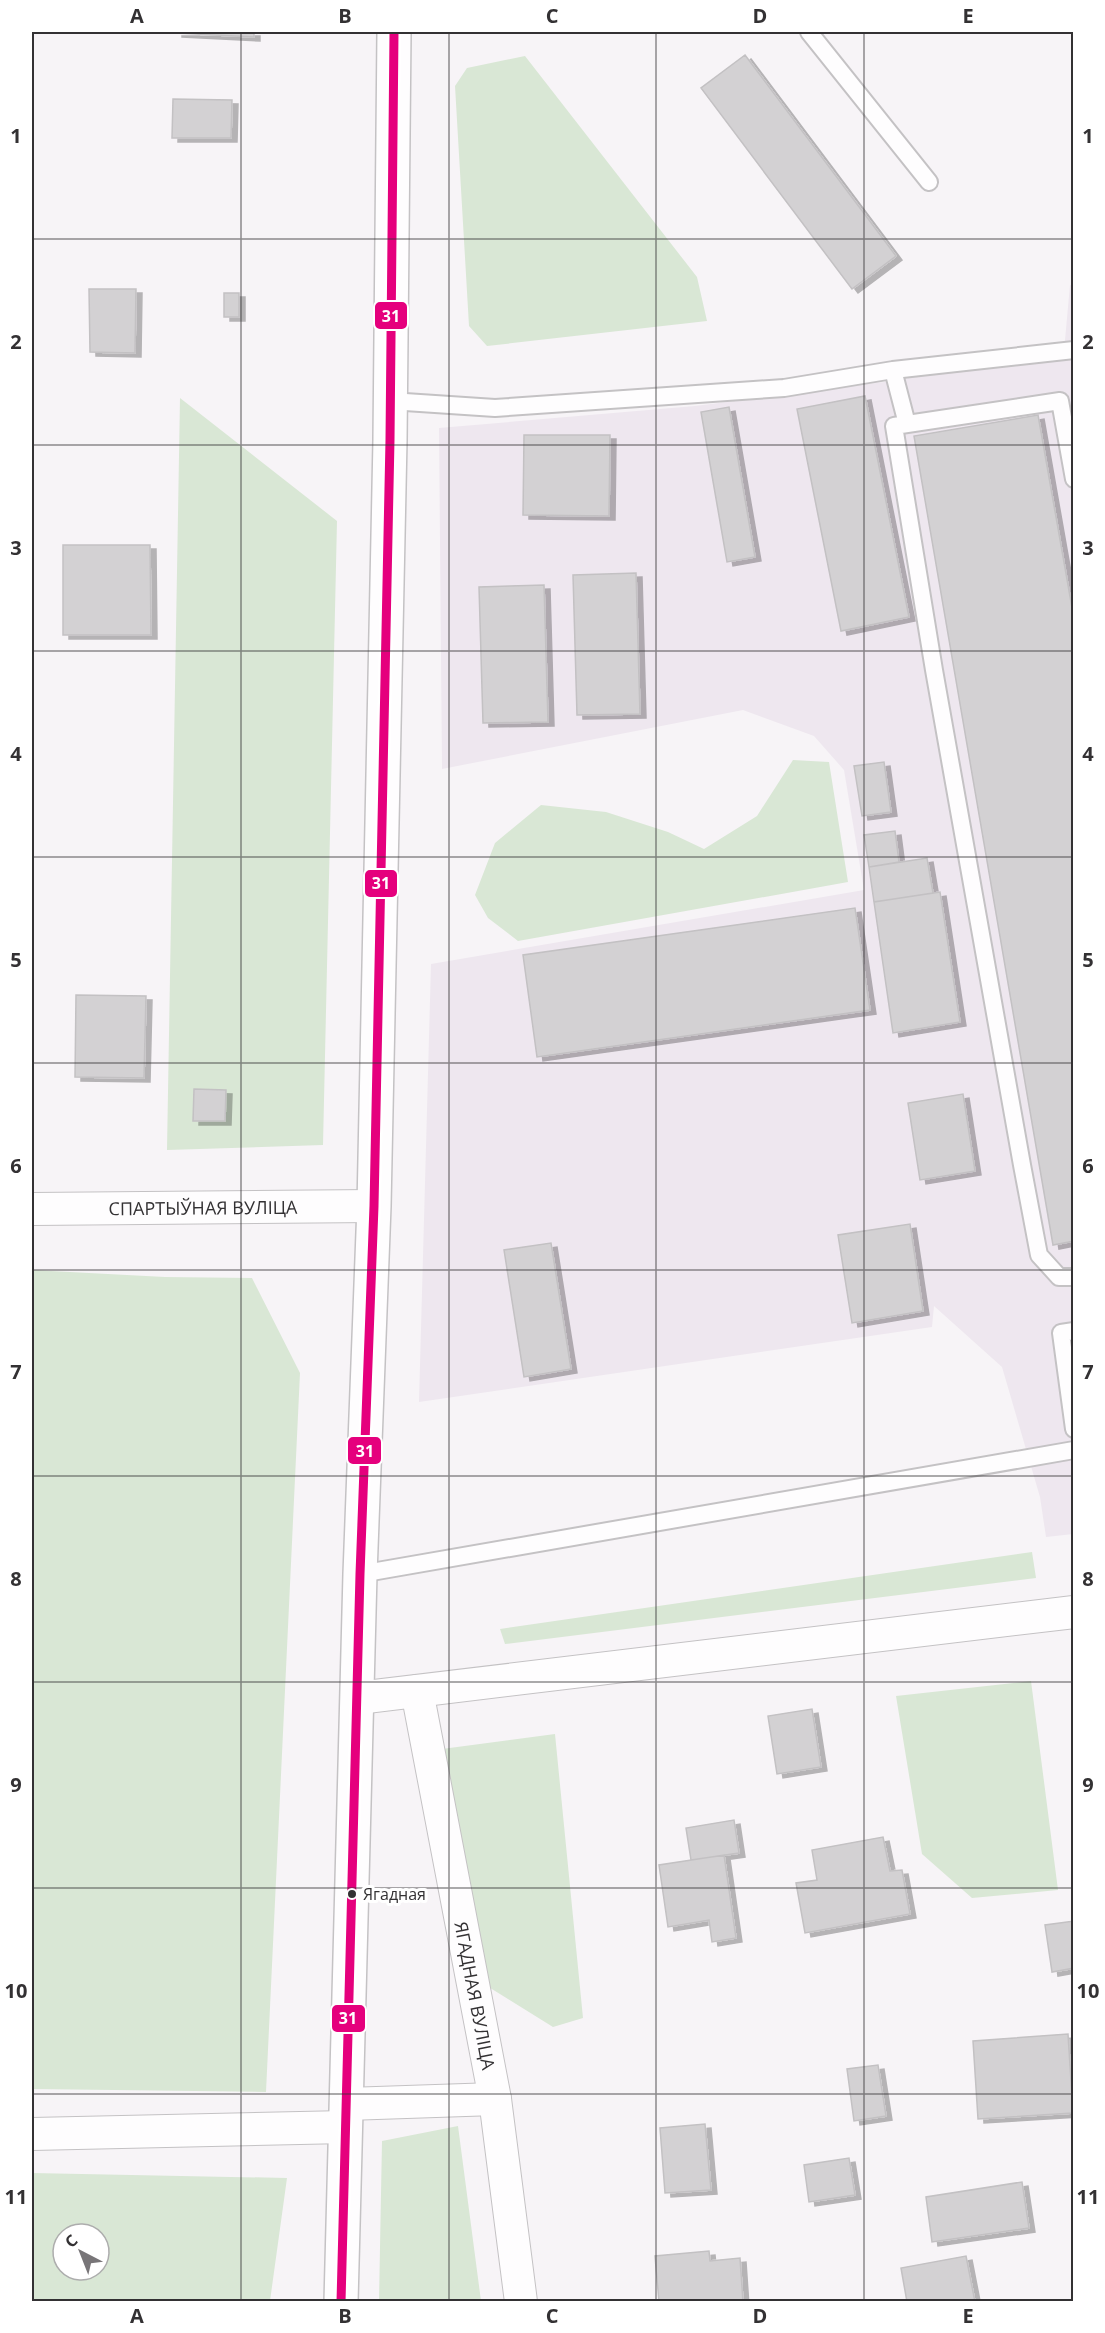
<svg xmlns="http://www.w3.org/2000/svg" width="1105" height="2333" viewBox="0 0 1105 2333" font-family="'Open Sans',sans-serif">
	<style>
		.built { fill: #eee7ef }
		.green { fill: #d9e7d5; fill-rule: evenodd }
		.building { fill: #d3d1d3; stroke: #c3c1c3; stroke-width: 1.5; filter: url(#shadow) }
		.lines { fill: none; stroke-linecap: round; stroke-linejoin: round }
		.service-casing { stroke: #c4c2c4; stroke-width: 20 }
		.minor-casing { stroke: #c4c2c4; stroke-width: 34 }
		.secondary-casing { stroke: #c4c2c4; stroke-width: 36 }
		.service { stroke: #fefdfe; stroke-width: 16 }
		.minor { stroke: #fefdfe; stroke-width: 32 }
		.secondary { stroke: #fefdfe; stroke-width: 33 }
		.bus-1-casing { stroke: #fff; stroke-width: 14 }
		.bus-1 { stroke: #e5007d; stroke-width: 9 }
		.grid { fill: none; stroke: #333133; stroke-width: 1.5; stroke-opacity: 0.55 }
		.bus-dot { fill: #333133; stroke: #fff; stroke-width: 2 }
		.labels { text-anchor: middle; dominant-baseline: central; stroke-width: 6; stroke-linejoin: round; paint-order: stroke }
		.bus-label { font-size: 16px; fill: #333133; stroke: #fff; text-anchor: start }
		.street-label { font-size: 18px; fill: #333133; stroke: #fff }
		.line-badge { stroke: #fff; stroke-width: 2 }
		.badge-label { font-size: 16px; text-anchor: middle; font-weight: bold; fill: #fff }
		.neatline { fill: none; stroke: #333133; stroke-width: 2 }
		.grid-label { font-size: 20px; text-anchor: middle; font-weight: bold; fill: #333133 }
	</style>
	<defs>
		<filter id="shadow"><feDropShadow dx="6" dy="4" stdDeviation="0" flood-color="#0004"/></filter>
	</defs>
	<rect width="100%" height="100%" fill="#f7f4f7"/>
	<!-- built -->
	<path class="built" d="M1070,285L1073,286V1534L1046,1537L1040,1497L1002,1367L934,1306L932,1327L419,1402L431,964L864,890L844,770L814,736L743,710L442,769L439,428L695,406L892,381L1064,351Z"/>
	<!-- green -->
	<path class="green" d="M525,56L697,277L707,321L487,346L469,326L455,86L467,68Z
		M180,398L337,521L323,1145L167,1150Z
		M793,760L829,762L848,882L518,941L488,918L475,895L495,843L541,805L606,812L668,832L704,849L757,816Z
		M32,1270L165,1277L252,1278L300,1373L266,2092L32,2089Z
		M1032,1552L1036,1578L505,1644L500,1629Z
		M1031,1681L1058,1890L972,1898L922,1854L896,1696Z
		M555,1734L583,2018L553,2027L487,1986L442,1749Z
		M458,2126L481,2301H379L382,2141Z
		M32,2173L287,2178L270,2301H32ZM63,2234H99V2270H63Z"/>
	<!-- building -->
	<path class="building" d="M176,32H254V37L176,33Z
		M745,55L896,256L852,289L701,88Z
		M173,99L232,100L231,138H172Z
		M89,289H136L135,353L90,352Z
		M224,293H239V317H224Z
		M865,396L909,617L841,631L797,409Z
		M729,407L755,557L727,562L701,412Z
		M1038,415L1074,619V1241L1053,1245L914,436Z
		M524,435H610L609,516L523,515Z
		M63,545H150L151,635H63Z
		M636,573L640,714L577,715L573,575Z
		M544,585L548,722L483,723L479,587Z
		M884,762L891,812L862,816L854,766Z
		M895,831L899,862L869,867L864,835Z
		M927,858L933,893L874,902L869,867Z
		M940,892L960,1022L893,1033L874,902Z
		M855,908L870,1010L537,1057L523,955Z
		M76,995L146,996L144,1078L75,1077Z
		M194,1089L226,1090L225,1121H193Z
		M963,1094L975,1171L920,1180L908,1103Z
		M910,1224L923,1311L852,1323L838,1235Z
		M551,1243L571,1369L524,1377L504,1250Z
		M812,1709L821,1767L777,1774L768,1716Z
		M734,1820L739,1853L691,1860L686,1828Z
		M883,1837L890,1871L902,1870L910,1914L805,1933L796,1883L817,1880L812,1850Z
		M724,1855L736,1938L712,1942L709,1920L668,1927L659,1865Z
		M1074,1921V1968L1052,1972L1045,1925Z
		M1068,2034L1073,2113L978,2119L973,2041Z
		M878,2065L886,2116L854,2121L847,2069Z
		M705,2124L711,2190L665,2193L660,2128Z
		M849,2158L855,2195L809,2202L804,2165Z
		M1022,2182L1029,2228L932,2242L926,2197Z
		M709,2251L710,2261L740,2258L743,2302H659L655,2256Z
		M966,2256L975,2302H907L901,2268Z"/>
	<g class="lines">
		<defs>
			<path id="service" d="M809,32L929,182
				M893,370L1074,350
				M390,401L495,408L784,388L893,370L907,424
				M1074,479L1060,401L894,426L934,670L1022,1165L1039,1255L1059,1277H1074
				M1074,1331L1061,1333L1074,1429
				M360,1574L1074,1450"/>
			<g id="minor">
				<path id="s1" d="M32,1209L374,1206"/>
				<path id="s2" d="M417,1691L495,2099L521,2302"/>
				<path d="M358,1698L1074,1612"/>
				<path d="M347,2104L495,2099"/>
				<path d="M32,2134L346,2127"/>
			</g>
			<path id="secondary" d="M341,2302L360,1574L374,1206L390,440L394,32"/>
		</defs>
		<!-- service casing -->
		<use href="#service" class="service-casing"/>
		<!-- minor casing -->
		<use href="#minor" class="minor-casing"/>
		<!-- secondary casing -->
		<use href="#secondary" class="secondary-casing"/>
		<!-- service -->
		<use href="#service" class="service"/>
		<!-- minor -->
		<use href="#minor" class="minor"/>
		<!-- secondary -->
		<use href="#secondary" class="secondary"/>
		<defs>
			<path id="bus-1" d="M341,2302L360,1574L374,1206L390,440L394,32"/>
		</defs>
		<!-- bus-1 casing -->
		<use href="#bus-1" class="bus-1-casing"/>
		<!-- bus-1 -->
		<use href="#bus-1" class="bus-1"/>
	</g>
	<!-- grid -->
	<path class="grid" d="M241,32V2302M449,32V2302M656,32V2302M864,32V2302M32,239H1074M32,445H1074M32,651H1074M32,857H1074M32,1063H1074M32,1270H1074M32,1476H1074M32,1682H1074M32,1888H1074M32,2094H1074"/>
	<!-- markers -->
	<circle class="bus-dot" cx="352" cy="1894" r="5"/>
	<g class="labels">
		<!-- bus labels -->
		<g class="bus-label">
			<text x="363" y="1894">Ягадная</text>
		</g>
		<!-- street labels -->
		<g class="street-label">
			<text stroke="none"><textPath href="#s1" startOffset="171">СПАРТЫЎНАЯ ВУЛІЦА</textPath></text>
			<text stroke="none"><textPath href="#s2" startOffset="310">ЯГАДНАЯ ВУЛІЦА</textPath></text>
		</g>
	</g>
	<g class="line-badge">
		<rect x="374" y="301" width="34" height="29" rx="6" fill="#e5007d"/>
		<rect x="364" y="869" width="34" height="29" rx="6" fill="#e5007d"/>
		<rect x="347" y="1436" width="35" height="29" rx="6" fill="#e5007d"/>
		<rect x="331" y="2004" width="35" height="29" rx="6" fill="#e5007d"/>
	</g>
	<g class="badge-label">
		<text x="391" y="322">31</text>
		<text x="381" y="889">31</text>
		<text x="365" y="1457">31</text>
		<text x="348" y="2024">31</text>
	</g>
	<!-- border -->
	<rect width="1105" height="2333" fill="none" stroke="#ffffff" stroke-width="66"/>
	<!-- north arrow -->
	<g transform="translate(81 2252) rotate(318)"><circle r="28" fill="#ffffff" stroke="#adadad" stroke-width="1.5"/>
	<path d="M0-4.5L10 22L0 15L-10 22Z" fill="#787578"/>
	<text y="-9" font-size="16" font-weight="bold" text-anchor="middle" fill="#333133">С</text>
	</g>
	<rect x="33" y="33" width="1039" height="2267" class="neatline"/>
	<g class="grid-label">
		<text x="137" y="23">A</text>
		<text x="345" y="23">B</text>
		<text x="552" y="23">C</text>
		<text x="760" y="23">D</text>
		<text x="968" y="23">E</text>
		<text x="16" y="143">1</text>
		<text x="1088" y="143">1</text>
		<text x="16" y="349">2</text>
		<text x="1088" y="349">2</text>
		<text x="16" y="555">3</text>
		<text x="1088" y="555">3</text>
		<text x="16" y="761">4</text>
		<text x="1088" y="761">4</text>
		<text x="16" y="967">5</text>
		<text x="1088" y="967">5</text>
		<text x="16" y="1173">6</text>
		<text x="1088" y="1173">6</text>
		<text x="16" y="1379">7</text>
		<text x="1088" y="1379">7</text>
		<text x="16" y="1586">8</text>
		<text x="1088" y="1586">8</text>
		<text x="16" y="1792">9</text>
		<text x="1088" y="1792">9</text>
		<text x="16" y="1998">10</text>
		<text x="1088" y="1998">10</text>
		<text x="16" y="2204">11</text>
		<text x="1088" y="2204">11</text>
		<text x="137" y="2323">A</text>
		<text x="345" y="2323">B</text>
		<text x="552" y="2323">C</text>
		<text x="760" y="2323">D</text>
		<text x="968" y="2323">E</text>
	</g>
</svg>
